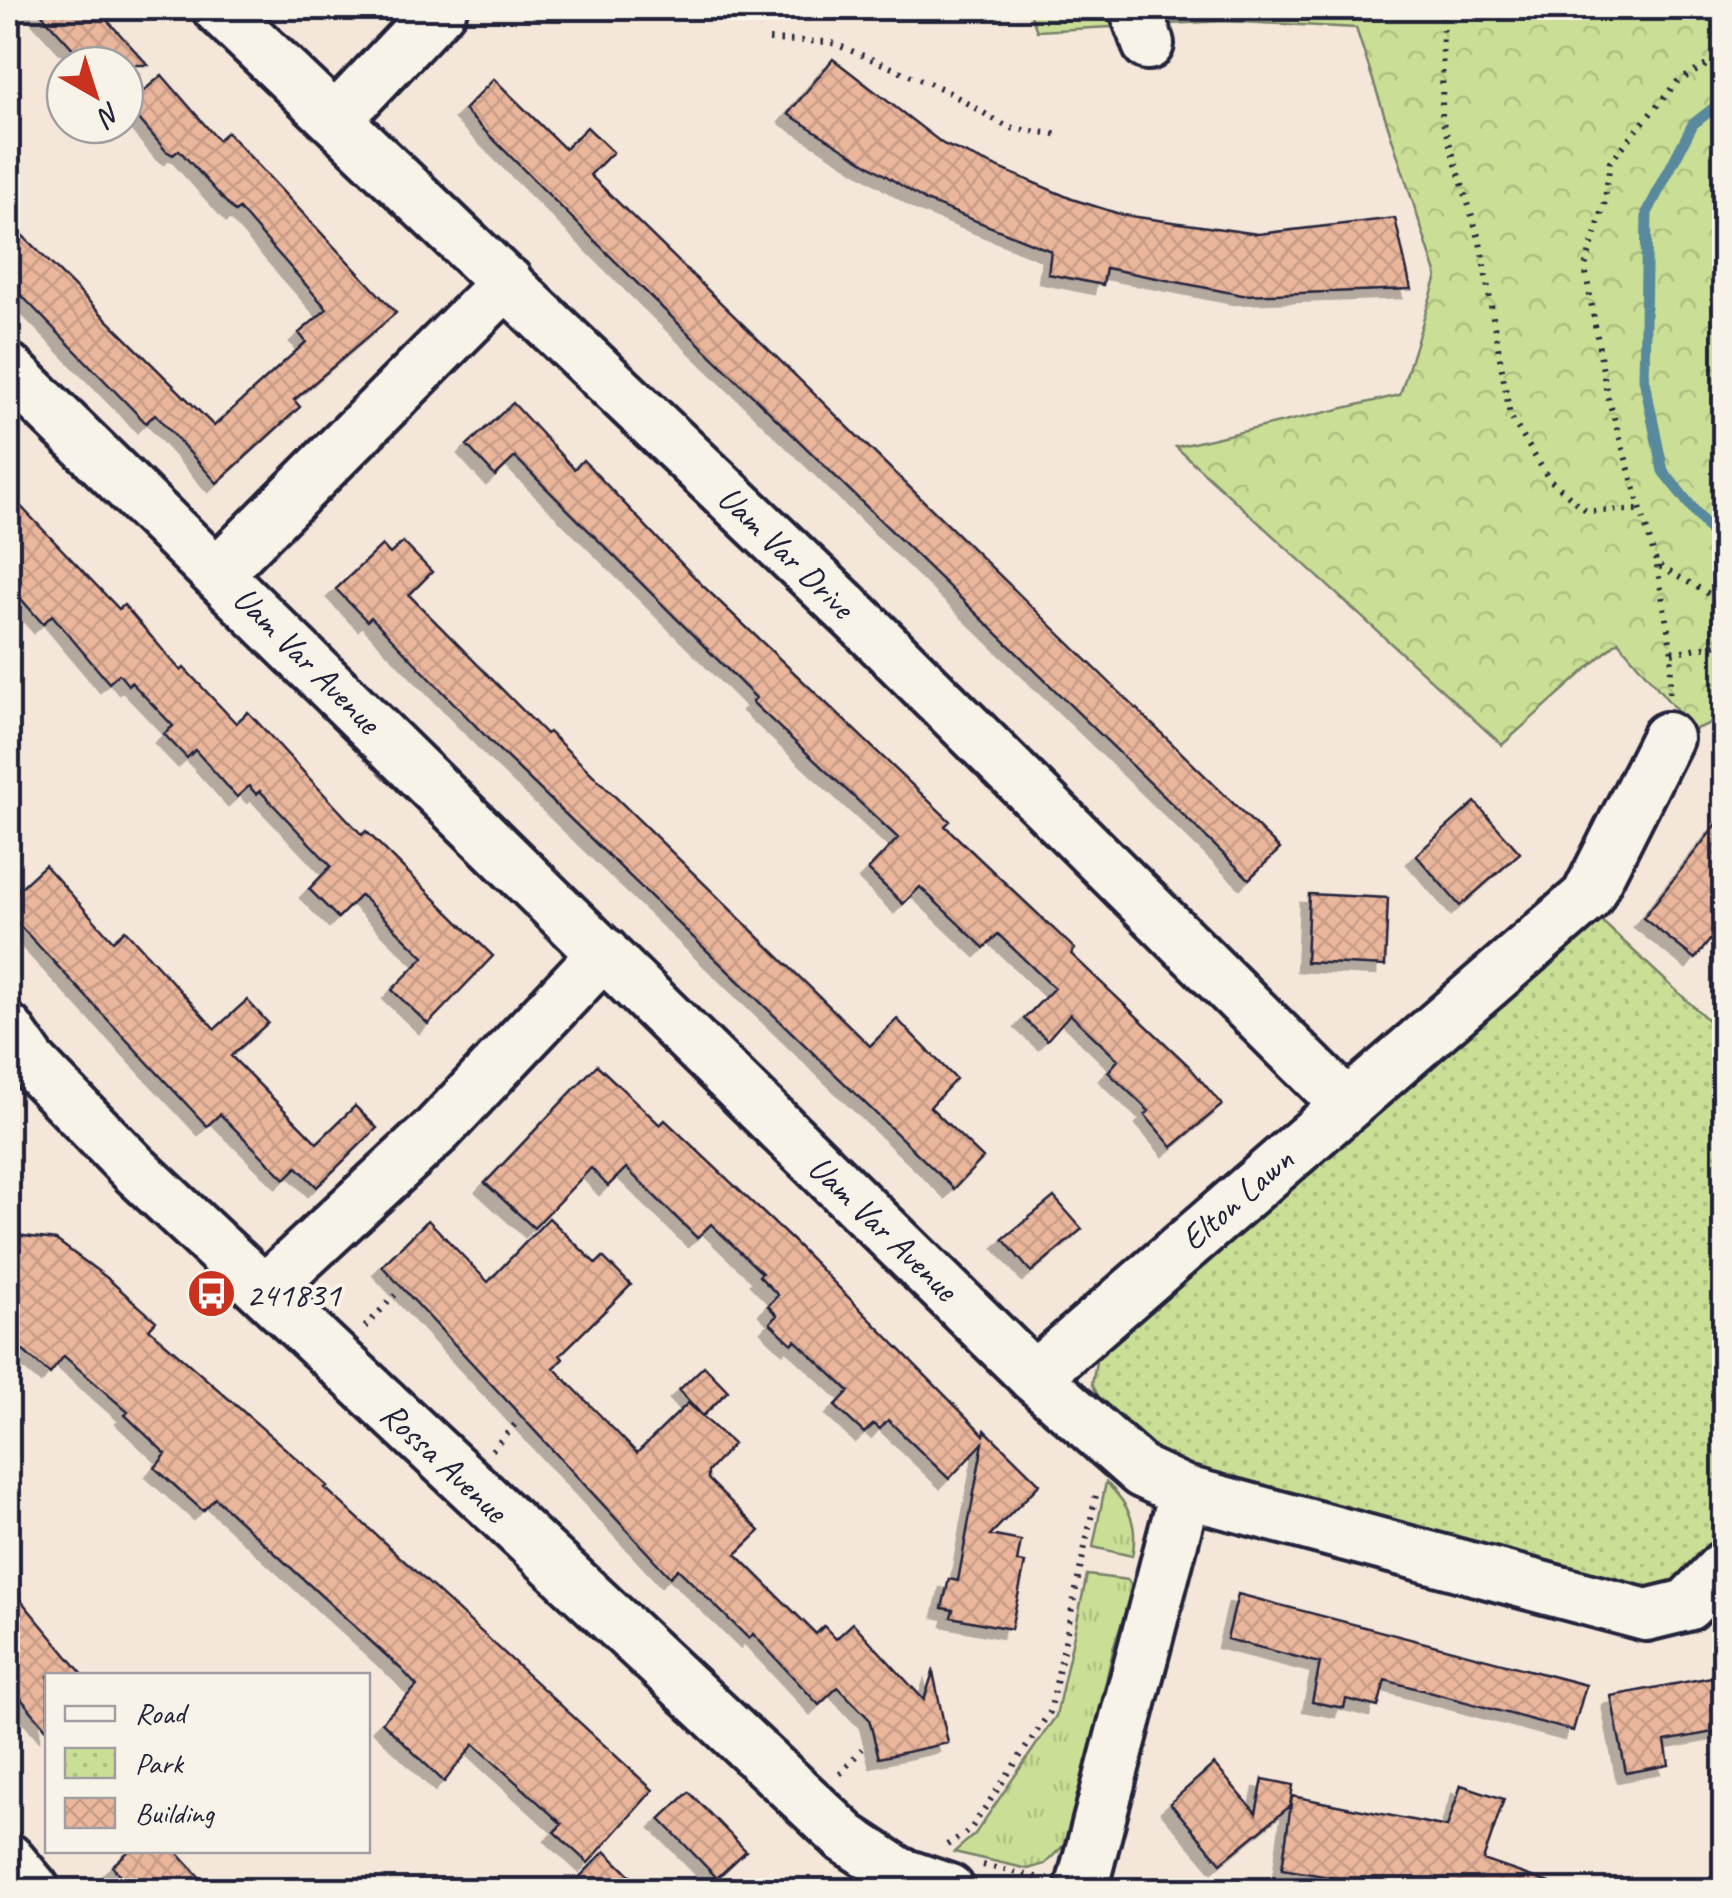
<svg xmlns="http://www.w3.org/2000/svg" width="1732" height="1898" viewBox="0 0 1732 1898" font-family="Caveat,sans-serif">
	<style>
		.grass { fill: url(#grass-tufts); stroke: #768068; stroke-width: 2.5 }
		.forest { fill: url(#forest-crowns); stroke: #768068; stroke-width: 2.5 }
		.park { fill: url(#park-dots); stroke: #768068; stroke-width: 2.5 }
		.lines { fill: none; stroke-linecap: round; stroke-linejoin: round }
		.stream { stroke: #59899c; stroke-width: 11 }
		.building { fill: url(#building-cross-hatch); stroke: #22223b; stroke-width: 2.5; filter: url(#shadow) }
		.minor-casing { stroke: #22223b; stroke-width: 58 }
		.path { stroke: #22223b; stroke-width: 6; stroke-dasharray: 2.5 8; stroke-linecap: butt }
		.minor { stroke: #f7f3e8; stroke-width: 50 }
		.labels { text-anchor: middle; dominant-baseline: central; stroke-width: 8; stroke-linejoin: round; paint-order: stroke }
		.street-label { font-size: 35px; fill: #22223b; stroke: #f7f3e8 }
		.poi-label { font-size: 35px; fill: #22223b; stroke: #f7f3e8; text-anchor: start }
	</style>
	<defs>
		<pattern id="grass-tufts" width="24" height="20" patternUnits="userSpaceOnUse" patternTransform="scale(2.5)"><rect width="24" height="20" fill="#cadf95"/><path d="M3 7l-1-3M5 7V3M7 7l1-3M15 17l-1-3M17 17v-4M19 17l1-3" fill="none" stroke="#adbf81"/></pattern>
		<pattern id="forest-crowns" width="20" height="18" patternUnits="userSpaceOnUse" patternTransform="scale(2.5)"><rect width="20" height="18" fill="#cadf95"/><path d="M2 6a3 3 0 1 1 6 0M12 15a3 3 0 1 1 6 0" fill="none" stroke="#adbf81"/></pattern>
		<pattern id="park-dots" width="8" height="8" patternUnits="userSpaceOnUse" patternTransform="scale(2.5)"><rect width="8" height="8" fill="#cadf95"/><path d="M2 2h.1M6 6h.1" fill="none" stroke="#adbf81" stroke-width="1.8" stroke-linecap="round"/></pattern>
		<pattern id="building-cross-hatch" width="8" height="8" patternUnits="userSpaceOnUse" patternTransform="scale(2.5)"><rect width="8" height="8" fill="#eab69c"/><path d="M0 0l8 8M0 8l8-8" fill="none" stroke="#c89c87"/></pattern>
		<filter id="shadow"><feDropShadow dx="-9" dy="9" stdDeviation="0" flood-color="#0004"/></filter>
	</defs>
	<rect width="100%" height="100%" fill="#f4e7d9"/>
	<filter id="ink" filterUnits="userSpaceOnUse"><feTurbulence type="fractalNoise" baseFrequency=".01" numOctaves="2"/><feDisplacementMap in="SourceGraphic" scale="20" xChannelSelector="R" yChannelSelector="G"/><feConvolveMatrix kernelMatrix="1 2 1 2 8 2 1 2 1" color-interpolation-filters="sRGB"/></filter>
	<g filter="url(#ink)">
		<!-- grass -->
		<path class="grass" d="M1106,1482C1129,1505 1139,1524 1132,1556L1093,1547Z
			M1087,1575L1128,1580L1133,1589L1114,1646L1076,1813L1064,1845L1045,1864L1028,1869L954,1852L975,1834L1056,1716Z"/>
		<!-- forest -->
		<path class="forest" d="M1028,8H1724V718L1693,730L1618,641L1502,745L1176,447L1400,395L1437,276L1356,28L1224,21L1037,31Z"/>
		<!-- park -->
		<path class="park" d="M1593,913L1724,1035V1539L1688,1575L1657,1596L1179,1473L1109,1417L1092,1384L1098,1351Z"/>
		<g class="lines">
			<!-- stream -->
			<path class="stream" d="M1724,100L1693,124L1647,213L1644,379L1663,471L1724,548"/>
		</g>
		<!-- building -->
		<path class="building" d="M36,8H96L148,65H88Z
			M833,59L943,144L1072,199L1123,215L1258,234L1395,218L1411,289L1242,295L1106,268L1103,285L1048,274L1051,251L926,201L788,114Z
			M162,75L218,140L227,132L396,313L294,400L300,407L217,483L155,414L146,423L22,296L8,309V221L214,426L306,342L299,333L327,309L239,209L235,212L179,150L173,155L166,151L127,105Z
			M494,79L565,149L587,127L613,152L590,175L1280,849L1249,879L649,295L464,110Z
			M513,403L574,469L583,460L701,584L950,821L945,826L1075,949L1071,954L1188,1065L1222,1105L1172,1147L1145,1115L1149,1111L1108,1072L1118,1060L1070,1014L1047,1040L1024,1019L1054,988L998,934L984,948L920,887L903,904L868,870L898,838L752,702L756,698L515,457L495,476L467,445Z
			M8,493L119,609L124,605L181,671L184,668L236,723L248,712L362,835L366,831L493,956L428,1024L392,990L424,957L361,895L338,918L309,889L331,866L260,791L256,794L249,786L237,797L195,750L187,758L164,734L173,726L131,682L128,685L119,674L109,683L52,615L43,624L8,584Z
			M403,542L432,572L409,595L546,734L549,732L870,1046L897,1019L956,1079L930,1107L983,1158L954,1189L498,749L371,617L367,621L336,589L382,545L390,554Z
			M1475,802L1520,853L1460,906L1416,855Z
			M1724,815V922L1695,959L1643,918Z
			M45,865L113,941L125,930L215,1029L247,1000L268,1023L231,1056L317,1143L355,1106L377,1128L317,1187L297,1167L285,1179L220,1114L207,1126L8,913V899Z
			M1309,894L1388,898L1385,966L1306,962Z
			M597,1065L660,1125L665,1120L793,1241L984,1435L985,1430L1040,1484L990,1535L1021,1541L1017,1562L1025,1563L1011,1629L951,1617L953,1610L942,1608L949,1579L958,1581L983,1443L949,1479L888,1420L880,1429L874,1424L864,1433L835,1406L849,1391L795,1340L792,1344L770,1323L777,1315L768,1306L778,1295L759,1276L762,1273L711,1224L697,1238L626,1168L608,1186L591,1168L534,1228L485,1183Z
			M1054,1197L1082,1229L1031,1272L1003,1239Z
			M549,1218L596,1264L603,1257L631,1285L560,1355L563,1359L554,1368L637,1453L688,1403L733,1444L708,1472V1479L760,1531L736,1554L816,1634L824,1626L836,1639L853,1623L924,1700L933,1672L948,1743L879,1758L869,1719L838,1687L819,1705L753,1634L749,1639L678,1569L670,1577L382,1266L428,1220L488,1282Z
			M8,1234L56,1240L106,1277L156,1321L149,1329L328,1486L325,1488L653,1790L588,1863L554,1832L562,1824L474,1744L444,1782L382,1722L417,1686L401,1669L215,1498L203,1511L155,1468L166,1454L125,1415L128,1412L64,1356L50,1374L8,1338Z
			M704,1366L728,1391L703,1416L679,1390Z
			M8,1585L84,1676H48V1731L8,1683Z
			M1238,1594L1586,1685L1573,1731L1385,1680L1378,1707L1346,1699L1344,1708L1312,1702L1320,1663L1227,1639Z
			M1717,1676L1724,1730L1665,1741L1669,1765L1626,1773L1611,1696Z
			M1214,1764L1256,1813L1263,1779L1293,1785L1290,1806L1221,1863L1170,1803Z
			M1461,1785L1504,1799L1483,1860L1558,1886V1890H1406L1282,1869L1292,1796L1447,1827Z
			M689,1792L746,1851L717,1878L660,1819Z
			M130,1850H175L211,1890H133L112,1866Z
			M605,1851L645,1890H567Z"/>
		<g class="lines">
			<defs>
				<path id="minor" d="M218,8L867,628L1346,1104
					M1135,8L1148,44
					M336,119L441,8
					M8,369L1034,1377
					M218,572L507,282
					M1667,738L1587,897L1034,1377L1142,1472L1185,1492L1646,1615L1687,1605L1724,1567
					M8,1030L31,1063L134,1169L846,1838L899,1873L949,1890
					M264,1291L437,1130L604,953
					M8,1859L34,1890
					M1081,1890L1185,1492"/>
			</defs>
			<!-- minor casing -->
			<use href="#minor" class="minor-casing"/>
			<!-- path -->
			<path class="path" d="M1443,8L1442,119L1480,242L1510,416L1549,479L1587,511L1640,510
				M769,40L830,42L943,89L1009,128L1062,135
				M1724,55L1677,82L1610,162L1604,206L1585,267L1607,394L1657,565L1724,602
				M1657,566L1672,653L1669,697
				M1672,653L1724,643
				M365,1327L395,1295
				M492,1450L518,1421
				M840,1774L862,1749
				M947,1845L970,1830L1050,1712L1097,1490
				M983,1865L1040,1878
				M1315,1890L1316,1883"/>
			<!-- minor -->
			<use href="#minor" class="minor"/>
		</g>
	</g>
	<!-- icons -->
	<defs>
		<symbol id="bus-disc" viewBox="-11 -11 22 22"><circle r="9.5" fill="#c8321e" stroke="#f7f3e8"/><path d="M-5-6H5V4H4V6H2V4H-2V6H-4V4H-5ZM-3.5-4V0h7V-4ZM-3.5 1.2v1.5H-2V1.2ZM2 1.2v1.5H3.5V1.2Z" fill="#fff"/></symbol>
	</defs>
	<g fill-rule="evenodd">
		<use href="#bus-disc" x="184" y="1266" width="55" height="55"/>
	</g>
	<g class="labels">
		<!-- street labels -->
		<g class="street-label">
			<text transform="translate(786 552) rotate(44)">Uam Var Drive</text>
			<text transform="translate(307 660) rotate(45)">Uam Var Avenue</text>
			<text transform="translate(1237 1199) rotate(-41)">Elton Lawn</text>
			<text transform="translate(883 1228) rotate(44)">Uam Var Avenue</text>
			<text transform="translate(444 1462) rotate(43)">Rossa Avenue</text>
		</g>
		<!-- poi labels -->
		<g class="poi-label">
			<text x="246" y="1294">241831</text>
		</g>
	</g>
	<!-- margin -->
	<rect width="1732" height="1898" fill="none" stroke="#f7f3e8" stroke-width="40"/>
	<rect x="20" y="20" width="1692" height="1858" fill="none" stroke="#22223b" stroke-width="4" filter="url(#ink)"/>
	<!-- legend -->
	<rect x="45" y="1673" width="325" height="180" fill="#f7f3e8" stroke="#a29fa3" stroke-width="2.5"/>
	<rect x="65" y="1706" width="50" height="15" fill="#f7f3e8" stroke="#a29fa3" stroke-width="2.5"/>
	<text x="135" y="1723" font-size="30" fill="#22223b">Road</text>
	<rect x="65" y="1748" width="50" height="30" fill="url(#park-dots)" stroke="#a29fa3" stroke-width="2.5"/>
	<text x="135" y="1773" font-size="30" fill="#22223b">Park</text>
	<rect x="65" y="1798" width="50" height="30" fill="url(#building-cross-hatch)" stroke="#a29fa3" stroke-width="2.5"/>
	<text x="135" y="1823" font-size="30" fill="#22223b">Building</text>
	<!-- north arrow -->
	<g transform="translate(95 95) rotate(141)"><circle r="48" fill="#f7f3e8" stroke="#a29fa3" stroke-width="2.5"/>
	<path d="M0-8L18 38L0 25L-18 38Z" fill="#c8321e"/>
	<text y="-15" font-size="28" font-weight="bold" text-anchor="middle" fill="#22223b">N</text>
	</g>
</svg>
